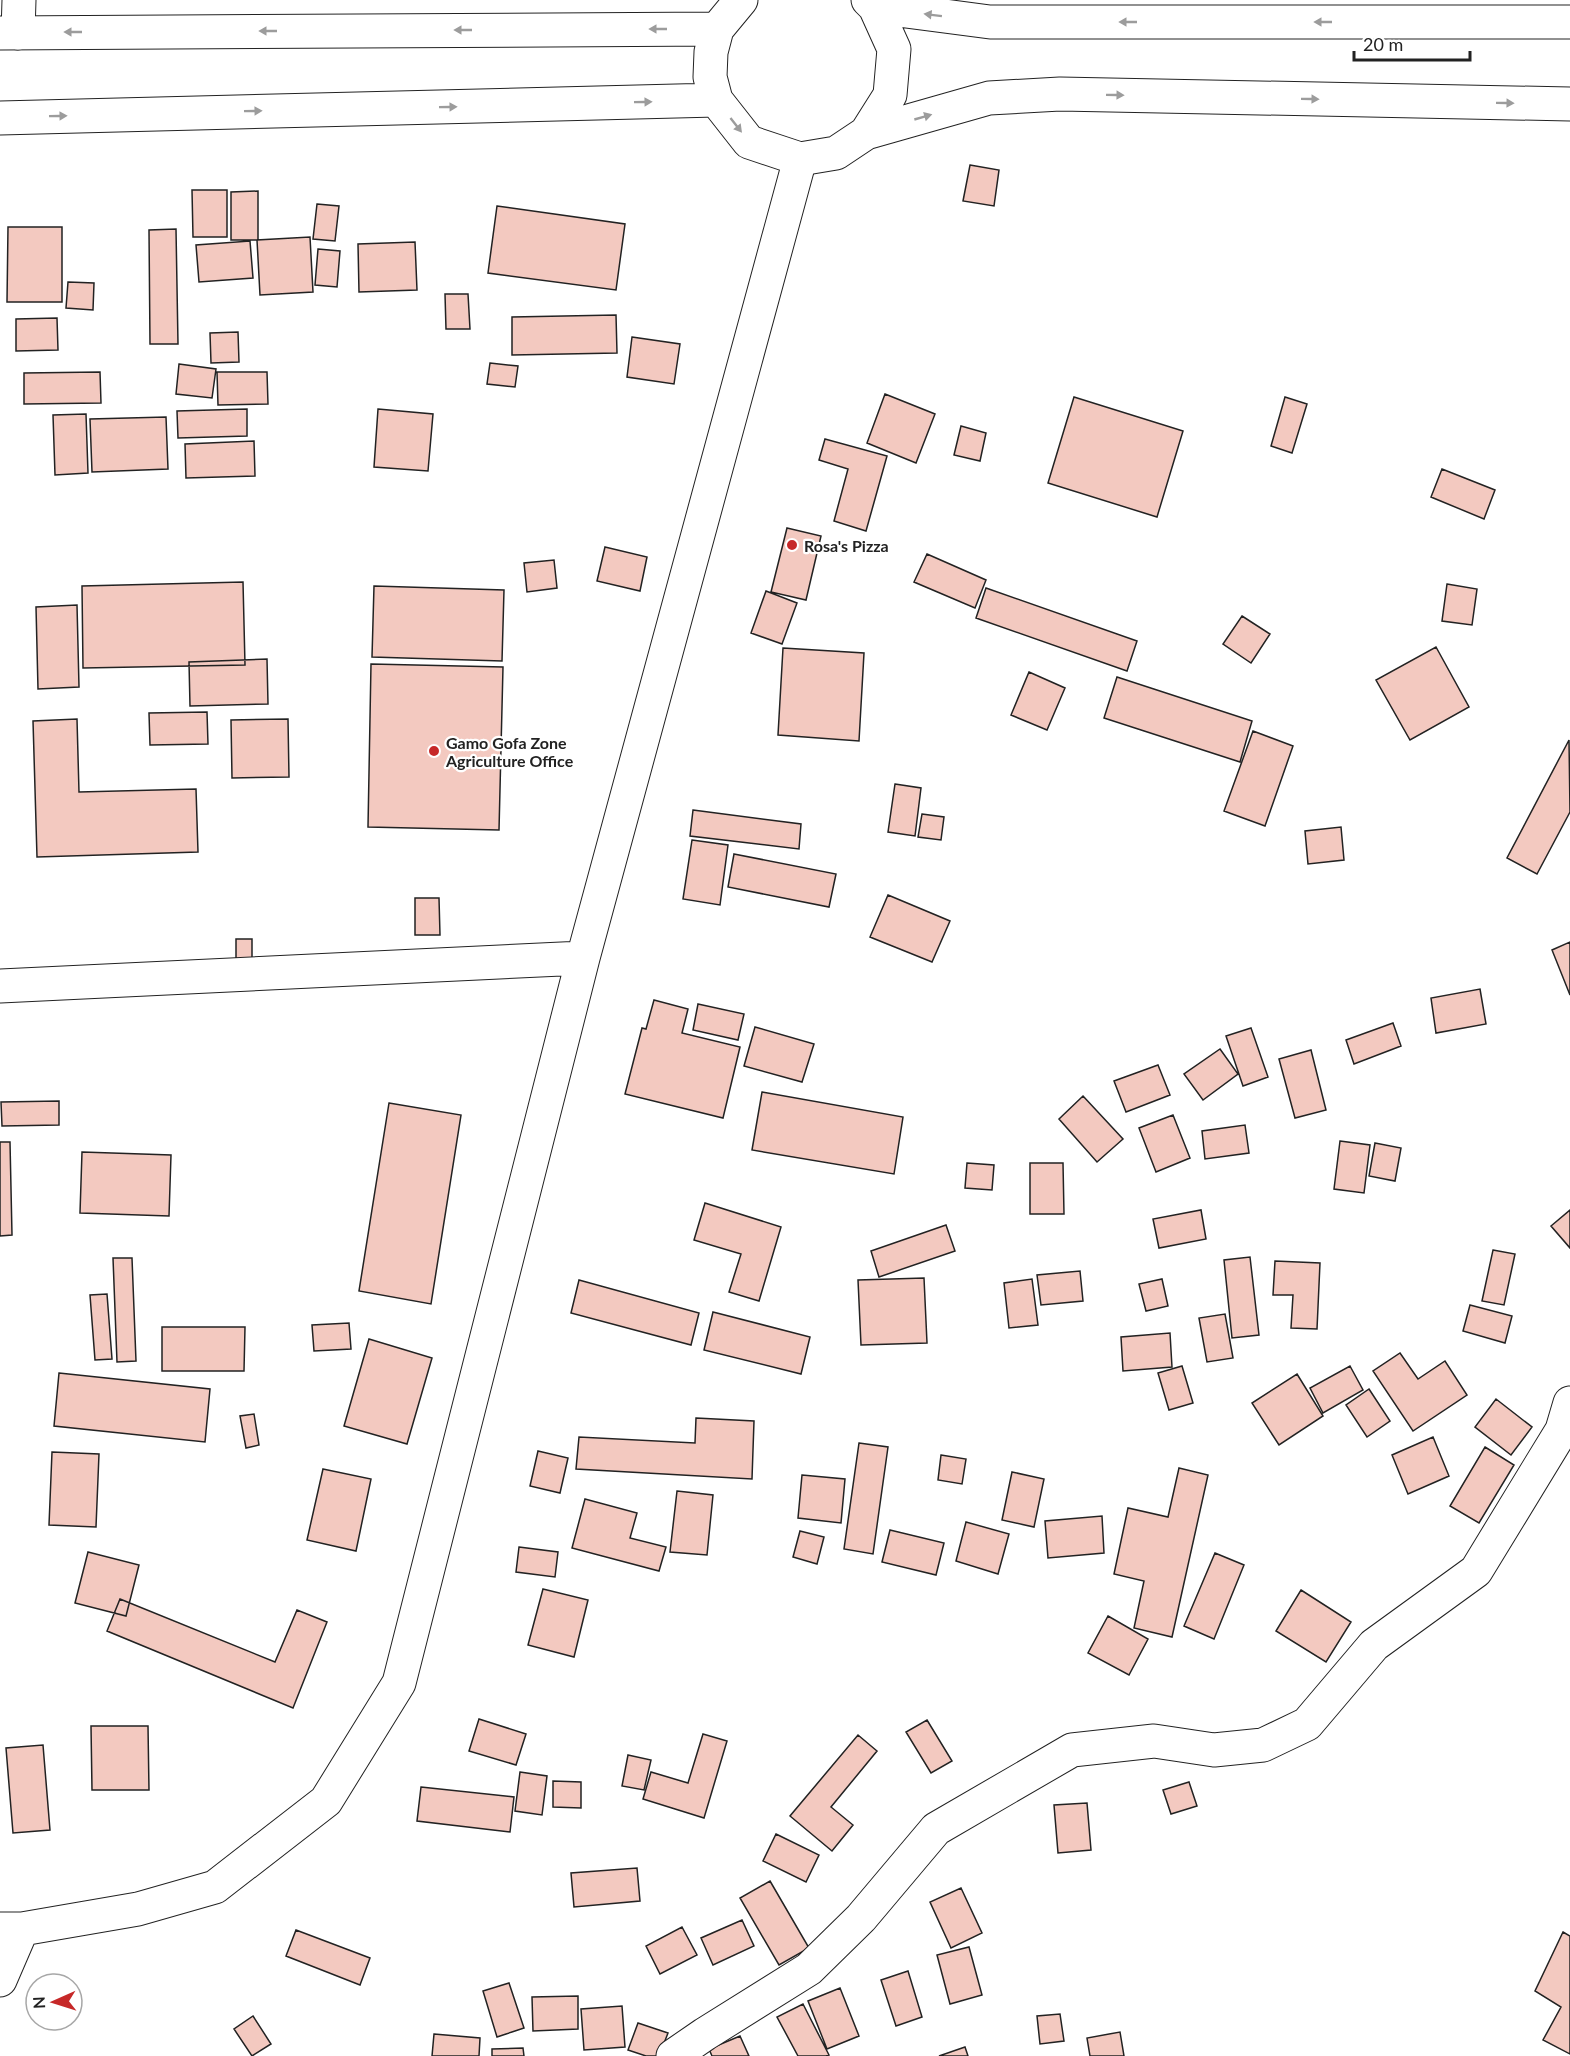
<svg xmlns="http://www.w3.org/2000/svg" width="1570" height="2056" viewBox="0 0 1570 2056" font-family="Lato,sans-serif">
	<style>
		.building { fill: #f3c9c0; stroke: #222; stroke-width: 1.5 }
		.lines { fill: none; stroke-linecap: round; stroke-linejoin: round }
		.street-casing { stroke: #222; stroke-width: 35 }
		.highway-casing { stroke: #222; stroke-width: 35 }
		.street { stroke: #fff; stroke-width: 33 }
		.highway { stroke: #fff; stroke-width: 33 }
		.oneway { fill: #9c9c9c }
		.poi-dot { fill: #c62828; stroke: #fff; stroke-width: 2 }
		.labels { text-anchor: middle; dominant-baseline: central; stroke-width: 4.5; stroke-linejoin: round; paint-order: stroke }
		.poi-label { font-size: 16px; font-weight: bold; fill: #222; stroke: #fff; text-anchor: start }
	</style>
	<rect width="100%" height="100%" fill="#fff"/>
	<!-- building -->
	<path class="building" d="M970,165L999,170L994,206L963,201Z
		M192,190H227V237H193Z
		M258,191V240H231V192Z
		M317,204L339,206L335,241L313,239Z
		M497,206L625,224L616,290L488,273Z
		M8,227H62V302H7Z
		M176,229L178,344H150L149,230Z
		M310,237L313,292L260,295L257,240Z
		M250,241L253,278L199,282L196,245Z
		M415,242L417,290L359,292L358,244Z
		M318,249L340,251L337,287L315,285Z
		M68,282L94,283L93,310L66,308Z
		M445,294H468L470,329H446Z
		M616,315L617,353L512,355V317Z
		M57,318L58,350L16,351V319Z
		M238,332L239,362L211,363L210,333Z
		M632,337L680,344L674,384L627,377Z
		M490,363L518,366L515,387L487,384Z
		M179,364L216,369L212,398L176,394Z
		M100,372L101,403L24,404V373Z
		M217,372H267L268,404L218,405Z
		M885,394L935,414L916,463L867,443Z
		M1074,397L1183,431L1157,517L1048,483Z
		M1285,397L1307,404L1292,453L1271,446Z
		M247,409V436L178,438L177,411Z
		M378,409L433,414L428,471L374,467Z
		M86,414L88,473L55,475L53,415Z
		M166,417L168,469L92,472L90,419Z
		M961,426L986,433L980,461L954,455Z
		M825,439L887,456L866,531L834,521L848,469L819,460Z
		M254,441L255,476L186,478L185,444Z
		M1442,469L1495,490L1484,519L1431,497Z
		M787,528L821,536L806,600L771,592Z
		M605,547L647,557L640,591L597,581Z
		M927,554L986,580L975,608L914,582Z
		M554,560L557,588L527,592L524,563Z
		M243,582L245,665L83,668L82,586Z
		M1447,584L1477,589L1472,625L1442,621Z
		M374,586L504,590L502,661L372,657Z
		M986,588L1137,641L1127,671L976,618Z
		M766,591L797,603L782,644L751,633Z
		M77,605L79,687L38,689L36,607Z
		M1242,616L1270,634L1251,663L1223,644Z
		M1436,647L1469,707L1410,740L1376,680Z
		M783,648L864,653L859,741L778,735Z
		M267,659L268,704L190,706L189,662Z
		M371,664L503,667L499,830L368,827Z
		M1029,672L1065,688L1047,730L1011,715Z
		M1117,677L1252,721L1240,762L1104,718Z
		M207,712L208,744L150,745L149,713Z
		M77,719L79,792L196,789L198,852L37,857L33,721Z
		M288,719L289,777L232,778L231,720Z
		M1253,731L1293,746L1265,826L1224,811Z
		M1569,740L1570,812L1537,874L1507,858Z
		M895,784L921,788L915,836L888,832Z
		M693,810L801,824L799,849L690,836Z
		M922,814L944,817L941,840L918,837Z
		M1341,827L1344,860L1308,864L1305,831Z
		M692,840L728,845L720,905L683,899Z
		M734,854L836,874L829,907L728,887Z
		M888,895L950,921L932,962L870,937Z
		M415,898H439L440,935H415Z
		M236,939H252V973H236Z
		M1570,942V995L1552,950Z
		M1480,989L1486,1024L1436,1033L1431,998Z
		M654,1000L688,1009L682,1033L740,1047L723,1118L625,1094L642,1028L646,1029Z
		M698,1004L744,1014L738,1040L693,1030Z
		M1393,1023L1401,1046L1354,1064L1346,1040Z
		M755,1027L814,1044L802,1082L744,1066Z
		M1251,1028L1268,1077L1243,1086L1226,1036Z
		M1220,1049L1238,1074L1203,1100L1184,1074Z
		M1311,1050L1326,1110L1295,1118L1279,1059Z
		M1158,1065L1170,1095L1126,1112L1114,1081Z
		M762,1092L903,1117L894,1174L752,1150Z
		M1083,1096L1123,1139L1097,1162L1059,1119Z
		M59,1101V1125L2,1126L1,1102Z
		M389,1103L461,1115L431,1304L359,1291Z
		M1173,1115L1190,1158L1156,1172L1139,1128Z
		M1245,1125L1249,1153L1205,1159L1202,1131Z
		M1340,1141L1370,1145L1364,1193L1334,1189Z
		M0,1142H10L12,1235L0,1236Z
		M1375,1143L1401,1148L1395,1181L1369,1176Z
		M82,1152L171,1155L169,1216L80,1213Z
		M967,1163L994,1165L992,1190L965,1188Z
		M1030,1163H1063L1064,1214H1030Z
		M705,1203L781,1227L759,1301L729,1292L741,1254L694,1240Z
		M1201,1210L1206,1239L1159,1248L1153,1219Z
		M1570,1210V1248L1551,1226Z
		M946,1225L955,1251L879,1277L871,1251Z
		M1493,1250L1515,1254L1504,1305L1482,1301Z
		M1250,1257L1259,1335L1232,1338L1224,1260Z
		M113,1258H132L136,1361L117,1362Z
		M1275,1261L1320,1263L1317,1329L1291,1328L1293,1295H1273Z
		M1080,1271L1083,1301L1041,1305L1037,1275Z
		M924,1278L927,1343L861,1345L858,1280Z
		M1032,1279L1038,1325L1009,1328L1004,1283Z
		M1162,1279L1168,1306L1146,1311L1139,1284Z
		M579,1280L699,1313L691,1345L571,1313Z
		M107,1294L112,1359L95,1360L90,1295Z
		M1470,1305L1512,1316L1505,1343L1463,1331Z
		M713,1312L810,1337L801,1374L704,1350Z
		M1225,1314L1233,1358L1207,1362L1199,1318Z
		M349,1323L351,1349L314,1351L312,1325Z
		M162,1327H245L244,1371H162Z
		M1170,1333L1172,1367L1123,1371L1121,1337Z
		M369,1339L432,1358L407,1444L344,1426Z
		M1400,1353L1418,1379L1445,1361L1467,1395L1413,1431L1373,1371Z
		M1182,1366L1193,1403L1169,1410L1158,1373Z
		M1350,1366L1363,1390L1323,1413L1310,1388Z
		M59,1373L210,1389L205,1442L54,1426Z
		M1297,1374L1323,1416L1279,1445L1252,1403Z
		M1369,1389L1390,1421L1367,1437L1346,1405Z
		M1496,1399L1532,1427L1511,1455L1475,1427Z
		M254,1414L259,1445L246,1448L240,1416Z
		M696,1418L754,1421L752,1479L576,1469L579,1437L695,1443Z
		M1433,1437L1449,1476L1408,1494L1392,1455Z
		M859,1443L888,1447L873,1554L844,1549Z
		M1485,1447L1514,1465L1479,1523L1450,1506Z
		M538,1451L568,1458L560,1493L530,1486Z
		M52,1452L99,1454L96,1527L49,1525Z
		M941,1455L966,1459L962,1484L938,1480Z
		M1179,1468L1208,1475L1172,1637L1134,1628L1144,1581L1114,1574L1128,1508L1168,1517Z
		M323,1469L371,1479L356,1551L307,1540Z
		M1012,1472L1044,1479L1034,1527L1002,1520Z
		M802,1475L845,1479L841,1523L798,1518Z
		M677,1491L713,1495L707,1555L670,1552Z
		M585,1499L637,1513L630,1538L666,1547L659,1571L572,1548Z
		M1102,1516L1104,1553L1048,1558L1045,1521Z
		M966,1522L1009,1534L998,1574L956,1561Z
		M890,1530L944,1543L936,1575L882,1562Z
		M800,1531L824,1537L817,1564L793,1557Z
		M519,1547L558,1552L555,1577L516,1572Z
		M88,1552L139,1565L126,1616L75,1603Z
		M1215,1553L1244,1565L1214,1639L1184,1626Z
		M543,1589L588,1600L574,1657L528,1645Z
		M1301,1590L1351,1622L1326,1662L1276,1631Z
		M120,1599L275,1662L297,1610L327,1622L293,1708L107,1631Z
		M1108,1616L1148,1639L1129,1675L1088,1653Z
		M479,1719L526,1734L516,1765L469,1751Z
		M927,1720L952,1761L931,1773L906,1732Z
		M91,1726H148L149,1790H92Z
		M703,1734L727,1741L704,1818L643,1799L651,1772L688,1783Z
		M858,1735L877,1751L831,1807L853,1825L832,1851L790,1816Z
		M43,1745L50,1830L13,1833L6,1748Z
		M628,1755L651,1760L644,1790L622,1786Z
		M520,1772L547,1776L542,1815L515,1811Z
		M553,1781L581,1782V1808L553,1807Z
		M1189,1782L1197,1806L1171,1814L1163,1790Z
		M421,1787L514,1797L510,1832L417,1821Z
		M1087,1803L1091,1850L1058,1853L1054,1805Z
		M776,1834L819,1855L806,1882L763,1861Z
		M637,1868L640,1901L574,1907L571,1873Z
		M770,1881L809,1948L779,1965L740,1898Z
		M961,1888L982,1933L951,1948L930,1902Z
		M742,1920L754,1946L713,1965L701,1938Z
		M682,1927L697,1955L660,1974L646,1946Z
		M296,1930L370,1958L360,1985L286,1956Z
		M1563,1932L1570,1936V2054L1543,2040L1561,2007L1535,1991Z
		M969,1947L982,1995L950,2004L937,1955Z
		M908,1971L922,2017L896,2026L881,1980Z
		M509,1983L524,2028L497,2037L483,1991Z
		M840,1988L859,2036L827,2049L808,2001Z
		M578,1996V2029L533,2031L532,1997Z
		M803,2004L829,2055L826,2056H798L777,2017Z
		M622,2006L625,2047L584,2050L581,2009Z
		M1060,2014L1064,2041L1040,2044L1037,2016Z
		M253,2016L271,2044L252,2056L234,2029Z
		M638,2023L668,2033L659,2056H646L628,2050Z
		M1120,2032L1124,2056H1090L1087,2038Z
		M434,2034L480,2038L479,2056H432Z
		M740,2036L749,2056H712L709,2049Z
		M965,2047L968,2056H939Z
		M523,2048L524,2056H492V2049Z"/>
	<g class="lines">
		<defs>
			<path id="street" d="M18,33L19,0
				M0,986L583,958
				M0,1929H22L138,1909L215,1887L326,1801L399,1683L583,958L800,159
				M0,1980L22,1929
				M673,2056L705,2034L809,1969L861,1918L936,1829L1072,1750L1154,1741L1214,1750L1263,1745L1307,1724L1374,1645L1476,1571L1562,1430L1570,1403"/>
			<path id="highway" d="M741,0L717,29L711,52L710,77L716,100L749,142L800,159L836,153L866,133L890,95L894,49L875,7L868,0
				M875,7L990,22H1570
				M0,33L717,29
				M0,118L716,100
				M866,133L989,98L1060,94L1570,104"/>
		</defs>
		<!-- street casing -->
		<use href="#street" class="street-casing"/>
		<!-- highway casing -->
		<use href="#highway" class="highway-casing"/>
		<!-- street -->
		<use href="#street" class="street"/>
		<!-- highway -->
		<use href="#highway" class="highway"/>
	</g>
	<!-- one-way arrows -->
	<defs><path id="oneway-solid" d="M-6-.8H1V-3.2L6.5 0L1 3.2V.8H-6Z" transform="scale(1.5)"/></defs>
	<g class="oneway">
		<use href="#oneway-solid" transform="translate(933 15) rotate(-173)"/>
		<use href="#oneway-solid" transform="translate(1128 22) rotate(180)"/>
		<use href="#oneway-solid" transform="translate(1323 22) rotate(180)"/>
		<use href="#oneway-solid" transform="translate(658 29) rotate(180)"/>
		<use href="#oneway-solid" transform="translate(463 30) rotate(180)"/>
		<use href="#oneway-solid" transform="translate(268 31) rotate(180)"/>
		<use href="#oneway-solid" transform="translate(73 32) rotate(180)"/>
		<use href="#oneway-solid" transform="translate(1115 95) rotate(1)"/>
		<use href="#oneway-solid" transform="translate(1310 99) rotate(1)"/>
		<use href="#oneway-solid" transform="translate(643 102) rotate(-1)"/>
		<use href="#oneway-solid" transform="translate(1505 103) rotate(1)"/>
		<use href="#oneway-solid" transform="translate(448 107) rotate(-1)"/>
		<use href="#oneway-solid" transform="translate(253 111) rotate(-1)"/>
		<use href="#oneway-solid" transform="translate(58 116) rotate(-1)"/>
		<use href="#oneway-solid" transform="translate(923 117) rotate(-16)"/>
		<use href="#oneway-solid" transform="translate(736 125) rotate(52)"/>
	</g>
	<!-- markers -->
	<g class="poi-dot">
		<circle cx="792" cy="545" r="6"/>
		<circle cx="434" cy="751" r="6"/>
	</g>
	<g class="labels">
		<!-- poi labels -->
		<g class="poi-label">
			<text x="804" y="545">Rosa's Pizza</text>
			<text x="446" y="742">Gamo Gofa Zone<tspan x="446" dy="18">Agriculture Office</tspan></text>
		</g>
	</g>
	<!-- north arrow -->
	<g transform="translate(54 2002) rotate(267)"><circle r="28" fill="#ffffff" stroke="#a7a7a7" stroke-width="1.5"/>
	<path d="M0-4.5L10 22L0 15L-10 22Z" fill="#c62828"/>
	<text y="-9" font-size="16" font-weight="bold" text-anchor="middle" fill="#222222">N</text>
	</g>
	<!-- scale -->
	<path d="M1354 51v9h116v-9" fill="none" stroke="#222222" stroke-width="3"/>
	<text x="1363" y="51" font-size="18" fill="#222222" stroke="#ffffff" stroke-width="4.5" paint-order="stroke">20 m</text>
</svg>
